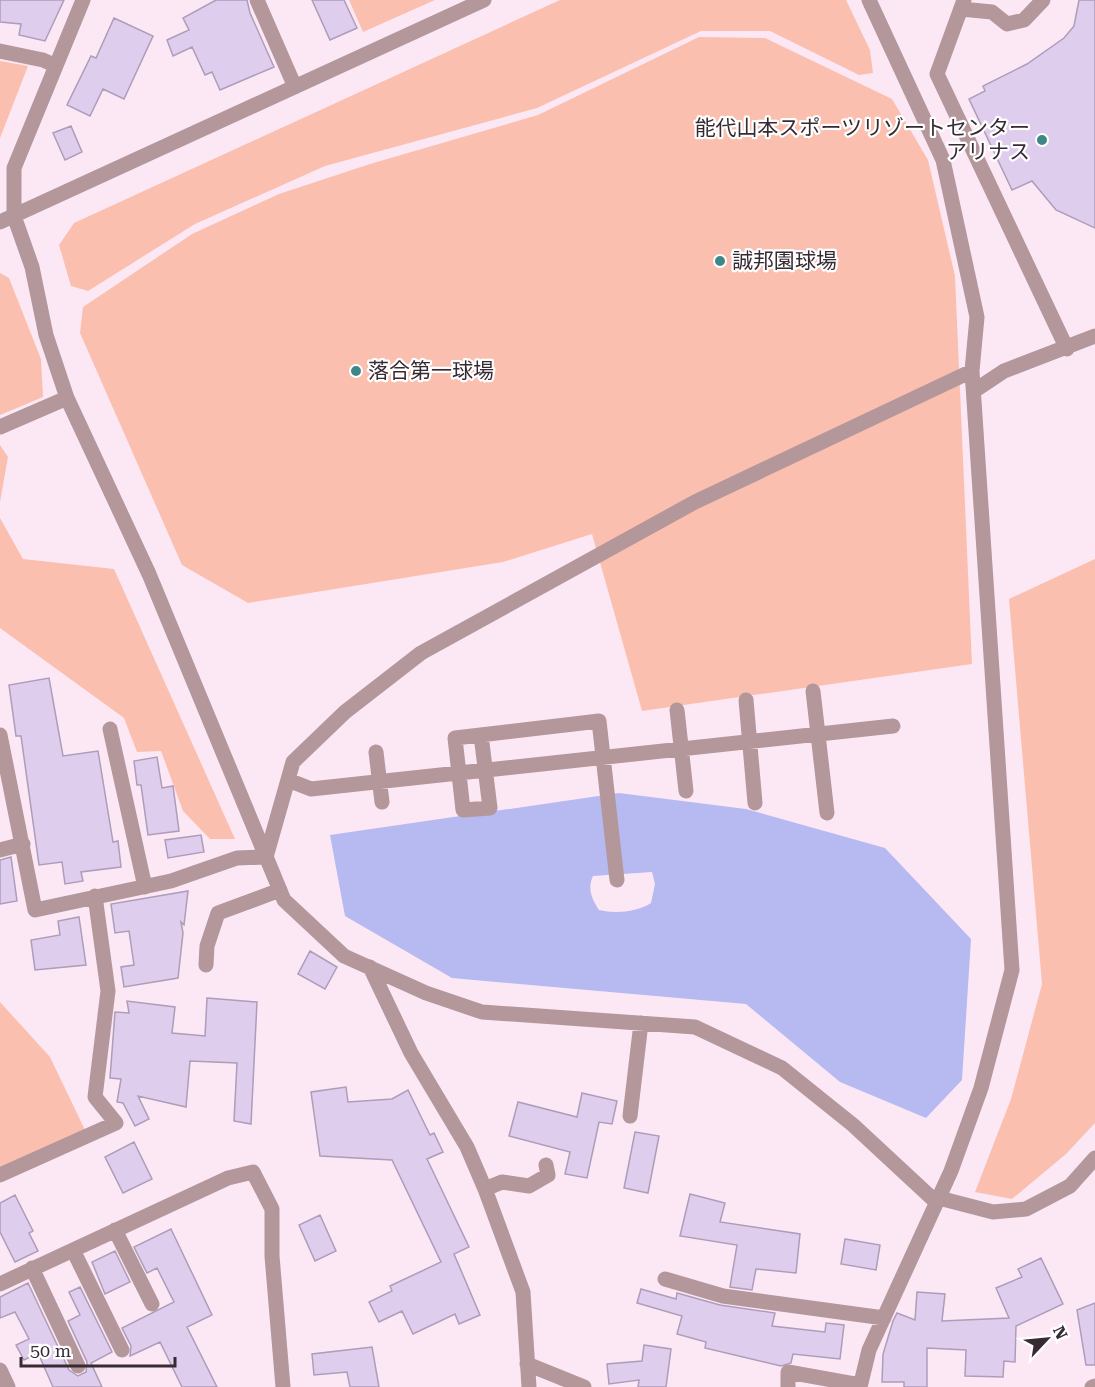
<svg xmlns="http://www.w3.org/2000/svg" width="1095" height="1387" viewBox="0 0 1095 1387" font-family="'Roboto Serif','Noto Sans JP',serif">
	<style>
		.green { fill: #fbbfaf }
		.water { fill: #b6baf0; fill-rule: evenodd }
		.building { fill: #dfcded; stroke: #ad9cba; stroke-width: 1.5 }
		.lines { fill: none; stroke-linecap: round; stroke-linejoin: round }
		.minor { stroke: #b3979b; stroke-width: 15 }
		.poi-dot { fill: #3e8687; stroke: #fff; stroke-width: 2 }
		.labels { text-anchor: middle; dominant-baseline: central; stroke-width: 4.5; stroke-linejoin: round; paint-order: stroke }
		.poi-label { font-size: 21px; fill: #372b33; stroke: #fff; text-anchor: start }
	</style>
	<rect width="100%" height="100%" fill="#fce8f5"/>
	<!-- green -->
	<path class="green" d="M349,0H435L363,32Z
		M560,0H846L870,50L873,73L859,75L770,31H701L537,108L325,166L195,224L88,291L71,286L59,245L74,223Z
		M699,37L765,38L892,99L928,160L955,276L972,664L642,711L592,534L503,562L248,603L182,565L80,333L83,307L192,234L279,194L370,164L538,115Z
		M0,61L28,66L0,138Z
		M0,273L9,278L41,359L43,397L0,415Z
		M0,445L8,457L0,502Z
		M0,518L23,559L114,569L235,839H210L183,811L161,751L137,752L124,718L0,628Z
		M1095,559V1123L1066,1154L1012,1199L975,1192L1011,1099L1042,984L1009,599Z
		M0,1002L50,1057L85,1130L0,1170Z"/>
	<!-- water -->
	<path class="water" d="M619,793L746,809L885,848L971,939L962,1080L926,1118L840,1082L746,1004L452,978L345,916L330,835ZM652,872L655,884L651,903C637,912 615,914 599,910C592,899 587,889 593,876Z"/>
	<!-- building -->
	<path class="building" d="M0,0H64L45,41L19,35L21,24L0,22Z
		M216,0H247L250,13L274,67L220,90L212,72L205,75L192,47L173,56L167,40L189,30L183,18Z
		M312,0H344L357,28L330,40Z
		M1079,0H1095V228L1056,210L1032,181L1012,190L969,99L985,91L983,86L1027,64L1064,38L1074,26Z
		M114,18L153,36L124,99L103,89L90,116L67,105L91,56L96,58Z
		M71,126L82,152L65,160L53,133Z
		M49,678L63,756L98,751L113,842L118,841L121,867L81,872L83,881L65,884L62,862L39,865L21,736H16L9,685Z
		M157,757L162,788L173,786L179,831L148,835L141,785H137L134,761Z
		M201,835L204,852L168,858L165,840Z
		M11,857L17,901L0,904V860Z
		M188,891L184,925L181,922L183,933L178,978L124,987L121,967L134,965L129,931L115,933L111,904Z
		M79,917L86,965L35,970L31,940L60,935L58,921Z
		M310,951L337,967L325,989L298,974Z
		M207,998L257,1002L251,1124L234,1121L237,1063L190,1061L186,1107L138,1096L149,1119L135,1126L123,1103L117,1102L121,1079L110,1078L115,1012L129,1013L127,1001L175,1007L172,1033L205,1036Z
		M346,1087L348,1102L392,1099L408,1090L430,1135L434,1133L443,1152L427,1159L469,1247L454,1254L480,1315L459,1324L455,1314L413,1334L402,1311L379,1322L369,1302L392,1291L390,1286L441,1262L392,1160L320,1156L311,1092Z
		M582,1093L617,1101L612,1124L599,1122L587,1178L565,1174L570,1152L509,1136L518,1102L577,1117Z
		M635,1132L659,1136L648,1193L624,1188Z
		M134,1142L152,1179L123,1193L105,1157Z
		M690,1194L725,1203L720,1222L800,1234L796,1273L756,1269L752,1290L730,1287L737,1245L680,1236Z
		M15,1195L33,1231L29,1233L38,1251L15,1262L0,1232V1203Z
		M320,1215L336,1251L315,1261L299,1225Z
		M171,1229L212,1315L187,1327L217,1387H182L160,1342L130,1356L131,1346L122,1328L174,1302L157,1268L147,1273L134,1247Z
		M845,1239L880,1245L876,1270L841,1264Z
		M115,1251L130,1282L105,1294L92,1262Z
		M1041,1258L1063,1304L1016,1326L1015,1362L1004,1361L1003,1377L965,1376L966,1350L927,1348V1387H904V1382H882L883,1354L893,1321L897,1313L915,1320L917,1292L945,1294L942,1321L1009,1318L996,1288L1022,1277L1018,1269Z
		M28,1283L69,1370L78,1376L86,1372L87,1362L68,1321L80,1315L69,1292L80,1287L112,1352L91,1363L102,1387H53L38,1353L24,1360L16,1345L29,1339L15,1312L0,1318V1297Z
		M641,1289L676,1299L677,1293L720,1305L775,1313L772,1326L825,1332L826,1323L844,1325L840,1359L793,1354L791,1363L781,1366L705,1348L706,1342L677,1334L682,1316L637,1303Z
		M1095,1303V1365H1086L1077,1310Z
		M644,1345L671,1349L666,1387H638L639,1380L609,1384L607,1364L642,1361Z
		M372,1347L379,1387H350L347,1372L314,1375L312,1354Z"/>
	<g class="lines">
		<!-- minor -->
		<path class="minor" d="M83,0L14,168V216L32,267L46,335L67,398L149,574L284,900L344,956L426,993L482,1012L695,1027L782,1068L853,1125L936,1202
			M257,0L295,87
			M964,0L937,74L1067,349
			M961,9L992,12L1007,24L1024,20L1043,0
			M0,51L43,60L54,65
			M0,222L484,0
			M974,391L1004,371L1095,336
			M0,427L67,398
			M813,691L827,813
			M746,700L755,803
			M677,710L686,791
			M110,729L145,887
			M0,735L35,910L171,881L237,858L266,857
			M481,735L490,808L463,810L455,738L599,721L617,880
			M376,752L382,802
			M288,780L311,789L893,726
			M0,850L23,844
			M266,857L293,762L345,712L421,653L695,502L972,371
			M206,965L207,946L218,913L280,890
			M370,967L411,1053L467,1147L485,1189L523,1292L529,1387
			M630,1116L641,1023
			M0,1175L116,1123L95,1097L108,991L95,896
			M485,1189L502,1182L529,1186L548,1175L546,1165
			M939,1198L993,1212L1026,1209L1070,1186L1095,1158
			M115,1230L152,1304
			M73,1250L122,1350
			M32,1268L78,1366
			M665,1279L723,1296L884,1318
			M0,1284L228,1178L253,1172L272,1209V1256L283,1387
			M527,1364L584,1387
			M0,1370L8,1387
			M788,1387V1372L860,1385
			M860,1387L869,1350L951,1171L981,1088L1012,970L972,371L977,317L943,160L869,0
			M1092,1387L1095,1386"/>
	</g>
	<!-- markers -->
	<g class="poi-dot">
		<circle cx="1042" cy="140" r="6"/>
		<circle cx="720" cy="261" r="6"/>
		<circle cx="356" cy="371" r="6"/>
	</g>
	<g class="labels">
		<!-- poi labels -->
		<g class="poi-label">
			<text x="1030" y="128" text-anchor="end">能代山本スポーツリゾートセンター<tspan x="1030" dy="24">アリナス</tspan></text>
			<text x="732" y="261">誠邦園球場</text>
			<text x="368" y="371">落合第一球場</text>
		</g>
	</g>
	<!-- north arrow -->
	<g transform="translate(1047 1339) rotate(64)" stroke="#ffffff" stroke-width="4.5" paint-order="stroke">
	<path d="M0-4.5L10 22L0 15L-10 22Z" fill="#372b33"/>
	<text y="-9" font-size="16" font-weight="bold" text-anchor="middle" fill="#372b33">N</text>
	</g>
	<!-- scale -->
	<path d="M21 1357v9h154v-9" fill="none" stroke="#372b33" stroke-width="3"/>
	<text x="30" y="1357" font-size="18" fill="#372b33" stroke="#ffffff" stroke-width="4.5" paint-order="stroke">50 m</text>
</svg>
